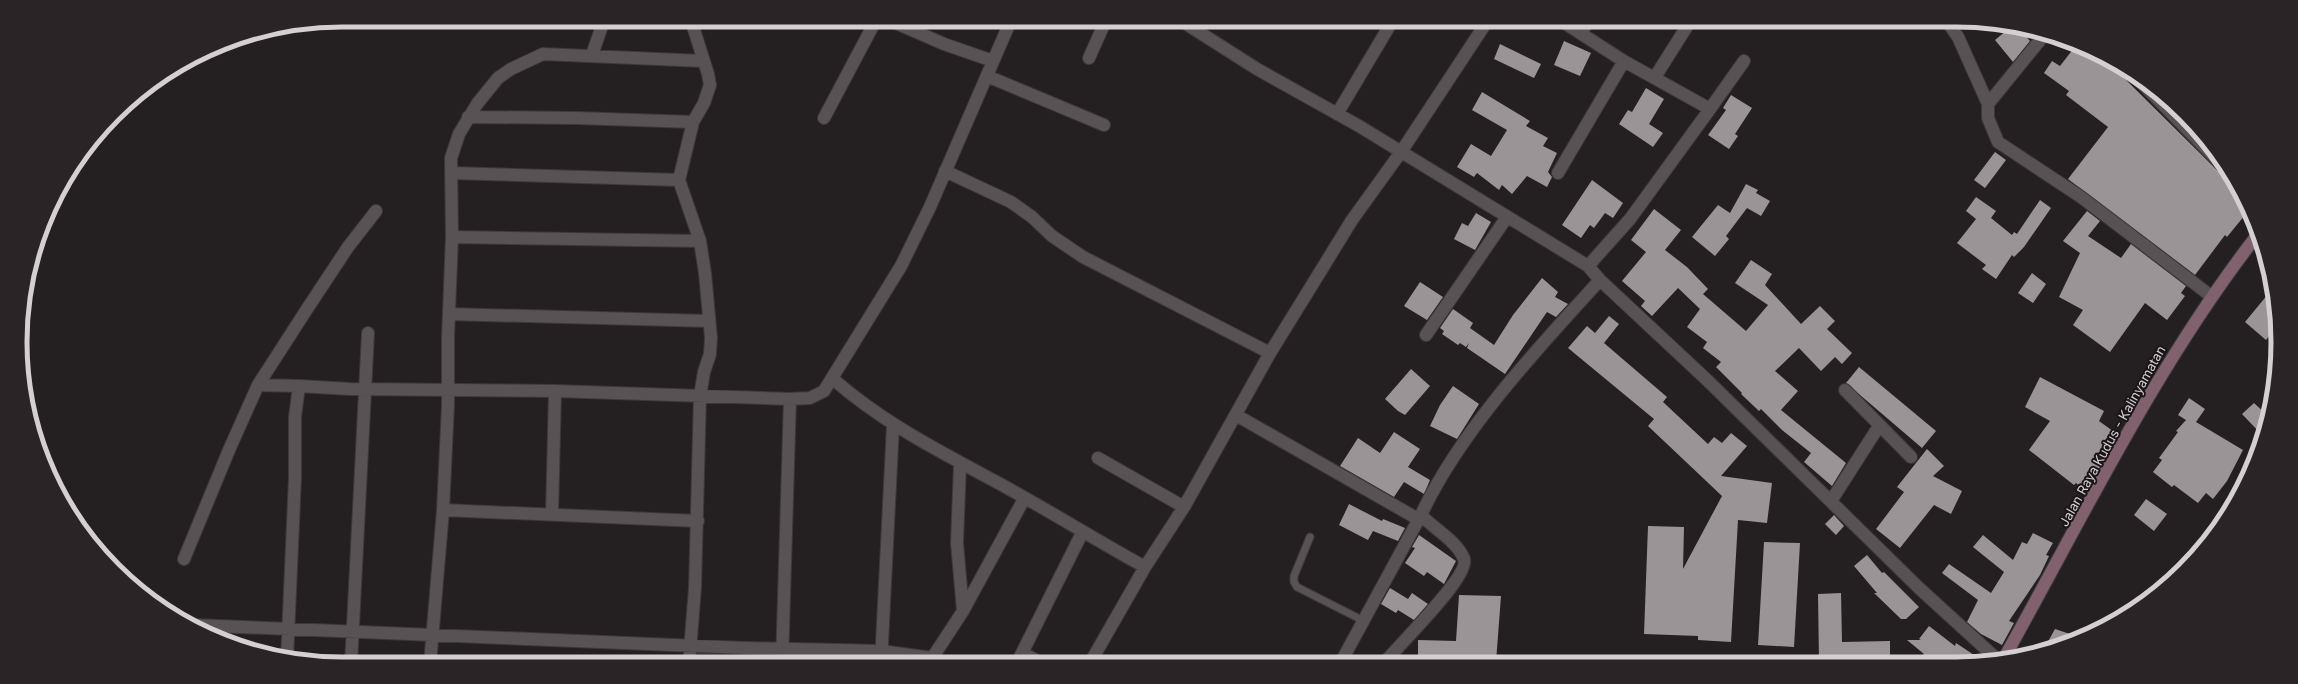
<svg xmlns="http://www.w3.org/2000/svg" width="2298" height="684" viewBox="0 0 2298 684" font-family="Inter,sans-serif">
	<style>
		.building { fill: #9b9496 }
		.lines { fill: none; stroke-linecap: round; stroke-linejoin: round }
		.lane-casing { stroke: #3d393a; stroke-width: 9 }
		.street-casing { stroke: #3d393a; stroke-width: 14 }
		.secondary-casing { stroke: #3d393a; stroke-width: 14 }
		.lane { stroke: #585254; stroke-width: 7 }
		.street { stroke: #585254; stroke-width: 12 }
		.secondary { stroke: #81616e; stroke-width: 12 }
		.labels { text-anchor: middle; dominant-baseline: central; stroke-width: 4; stroke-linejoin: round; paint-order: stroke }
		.street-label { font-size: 13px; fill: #d4d0d2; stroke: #1b1517 }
		.rim { fill: none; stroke: #d4d0d2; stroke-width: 5 }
	</style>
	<rect width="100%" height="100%" fill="#241f21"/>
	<!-- building -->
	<path class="building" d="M2012,26H2017L2030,41L2013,62L1995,40Z
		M1564,41L1591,53L1580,76L1554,65Z
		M1500,44L1541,64L1534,78L1494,59Z
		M2077,44L2121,68L2118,72L2222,175L2225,177L2231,176L2236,186L2234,188L2242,196L2249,210L2227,237L2225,235L2195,275L2068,179L2108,127L2066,95L2069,91L2044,73L2052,61L2060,66Z
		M1646,88L1664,99L1649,124L1663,133L1653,147L1619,124L1628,110L1632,112Z
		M1482,92L1530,121L1526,126L1548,138L1543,146L1557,153L1548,172L1552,177L1547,187L1527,176L1512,194L1502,185L1499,190L1477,173L1474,177L1457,167L1471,144L1491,156L1507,130L1472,110Z
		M1731,95L1752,108L1735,134L1738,136L1729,149L1708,135L1726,110L1723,108Z
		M1995,152L2006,160L1985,188L1974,180Z
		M1592,180L1623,203L1613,218L1605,213L1594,228L1590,225L1581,238L1562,225Z
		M1746,184L1758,190L1756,193L1770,201L1761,216L1747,208L1726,236L1729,239L1715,256L1692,237L1718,205L1730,213Z
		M1976,197L1996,211L1991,218L2012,235L2014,232L2017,234L2040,200L2051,208L2024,247L2014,257L2012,255L1996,279L1982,269L1986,265L1957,243L1976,219L1966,211Z
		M1654,209L1681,230L1665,250L1687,267L1708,289L1703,294L1746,331L1768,305L1735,283L1751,260L1772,274L1765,285L1801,324L1820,306L1835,321L1827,329L1852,353L1842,364L1835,357L1821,371L1799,348L1775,371L1798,391L1781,410L1846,463L1832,486L1804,462L1811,453L1782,430L1761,409L1759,411L1741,394L1742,393L1716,367L1721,362L1703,348L1707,342L1687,327L1700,309L1678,288L1652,316L1641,306L1645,301L1622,281L1646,252L1631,240Z
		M2087,211L2100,221L2088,236L2121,258L2131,244L2186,286L2181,293L2185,296L2167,320L2145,303L2110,352L2073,325L2083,310L2059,297L2080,253L2063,241Z
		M1476,213L1491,222L1475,250L1454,239L1462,223L1468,226Z
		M2032,273L2046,284L2033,303L2018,293Z
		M1542,278L1558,292L1555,297L1568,304L1556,317L1547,312L1505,374L1467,348L1469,343L1466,347L1460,343L1458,345L1442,334L1444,331L1440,328L1453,309L1473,323L1470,328L1494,345L1513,315Z
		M1420,282L1443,297L1427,320L1404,306Z
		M2273,288L2276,327L2266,340L2245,322Z
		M1609,316L1619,324L1604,343L1667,397L1663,402L1708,444L1714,437L1722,443L1731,433L1747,446L1721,476L1772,483L1767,523L1738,520L1731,642L1698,640V636L1644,634L1648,526L1684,527L1683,569L1722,496L1648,426L1654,419L1568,348L1587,326L1595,333Z
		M1859,367L1936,431L1922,448L1846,383Z
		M1411,369L1430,386L1405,415L1398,411L1385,399Z
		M2040,377L2104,411L2099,421L2117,434L2100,455L2105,458L2086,492L2076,483L2074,485L2029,450L2050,421L2025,407Z
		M1453,386L1479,404L1457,439L1430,426L1440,405Z
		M2189,398L2205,409L2196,422L2243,450L2227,481L2213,499L2206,493L2198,503L2174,485L2172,487L2153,472L2162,460L2159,458L2178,432L2176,431L2186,420L2178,415Z
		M2254,403L2268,416L2261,434L2242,414Z
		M1394,432L1420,449L1408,467L1430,480L1424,494L1404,482L1394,497L1340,466L1358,438L1380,453Z
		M1927,449L1944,466L1933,476L1962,491L1951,514L1934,505L1900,548L1876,529L1904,492L1897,487Z
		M2146,499L2167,514L2154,531L2134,515Z
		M1349,504L1382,521L1383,519L1405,528L1398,541L1373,531L1368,540L1339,525Z
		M1834,515L1844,526L1836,535L1825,524Z
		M2033,533L2053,543L2046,555L2049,556L2040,575L2009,621L2014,623L2002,645L1981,634L1967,622L1978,600L1942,573L1949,564L1991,593L2004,572L1973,547L1983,535L2013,560L2022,542L2027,544Z
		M1419,535L1456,561L1444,584L1427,572L1424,576L1405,563L1415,548L1412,547Z
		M1764,542L1800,543L1794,647L1758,645Z
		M1867,555L1882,573L1884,572L1919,607L1906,619H1901L1874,593H1877L1854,566Z
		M1390,588L1408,599L1412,593L1428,604L1414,620L1398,610L1396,613L1381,604Z
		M1841,593L1842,642L1890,641V661L1819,662L1818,594Z
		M1459,595L1501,596L1496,662H1418V640L1456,641Z
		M1929,626L1955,646L1956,643L1983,661H1918L1924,654L1907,640H1921L1919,639Z
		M2055,629L2079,637L2045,647Z"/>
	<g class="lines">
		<defs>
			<path id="lane" d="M1310,537L1294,576V582L1297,587L1364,621"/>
			<path id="street" d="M889,20L944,44L993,61
				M1180,20L1257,69L1359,126L1588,266L1600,280L1707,380L1919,588L1999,661
				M1560,20L1622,60L1710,109L1630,219L1588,266
				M1946,20L1958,37L1988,104V118L1998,142L2081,197L2211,296
				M1582,32L1589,20
				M592,55L604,20
				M1089,58L1106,20
				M2131,72L2227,170
				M987,76L1104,125
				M1655,77L1691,20
				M1988,104L2045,34
				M1710,109L1744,61
				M1337,114L1393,20
				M468,117L577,118L693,122
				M824,118L876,20
				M945,171L1011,202L1032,217L1052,236L1083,257L1270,353
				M451,173L679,180
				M1558,173L1624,61
				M452,237L700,241
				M449,314L709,321
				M1426,335L1507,217
				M833,379C881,421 933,448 989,478C1042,506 1092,538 1145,567
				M258,385L299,386
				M1845,390L1911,457
				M1236,415L1418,519
				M1098,458L1184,507
				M960,464L957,543L963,611
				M1831,501L1879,426
				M443,510L698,521
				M552,515L555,391
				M184,559L229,450L258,385L307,309L348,247L376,211
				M193,625L745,648L881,651L932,658
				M1023,653L1041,663
				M287,659L295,478V417L299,386L350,389L555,391L790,399L810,398L824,391L901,266L930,207L1011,20
				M1341,662L1421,515
				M1385,662C1398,646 1470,576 1464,559C1457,541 1434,529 1421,515C1460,431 1538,348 1600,280
				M689,663L695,588L700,396L704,372L710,354L711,338L705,273L700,241L679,180L693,122L704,103L710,85L708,74L691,20
				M782,663L790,399
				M881,663L893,425
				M929,663L963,611L1024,499
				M1017,663L1082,533
				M1090,663L1145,567L1184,507L1270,353L1312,285L1352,220L1401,152L1488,20
				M351,664L368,333
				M430,664L443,510L448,405V337L452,237L451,158L459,134L477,104L498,78L511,69L543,54L703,61"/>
			<path id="secondary" d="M2003,660C2084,515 2156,365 2258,234"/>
		</defs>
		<!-- lane casing -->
		<use href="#lane" class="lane-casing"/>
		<!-- street casing -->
		<use href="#street" class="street-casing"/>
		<!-- secondary casing -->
		<use href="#secondary" class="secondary-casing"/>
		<!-- lane -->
		<use href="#lane" class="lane"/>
		<!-- street -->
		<use href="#street" class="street"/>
		<!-- secondary -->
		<use href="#secondary" class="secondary"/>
	</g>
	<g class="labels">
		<!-- street labels -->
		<g class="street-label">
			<text transform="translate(2112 436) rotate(-61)">Jalan Raya Kudus - Kalinyamatan</text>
		</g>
	</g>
	<!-- crop -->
	<path d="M0 0H2298V684H0ZM342 27H1956A315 315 0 0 1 2271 342V342A315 315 0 0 1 1956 657H342A315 315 0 0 1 27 342V342A315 315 0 0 1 342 27Z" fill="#2a2426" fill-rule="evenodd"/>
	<path class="rim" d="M342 27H1956A315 315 0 0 1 2271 342V342A315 315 0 0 1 1956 657H342A315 315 0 0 1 27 342V342A315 315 0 0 1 342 27Z"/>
</svg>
